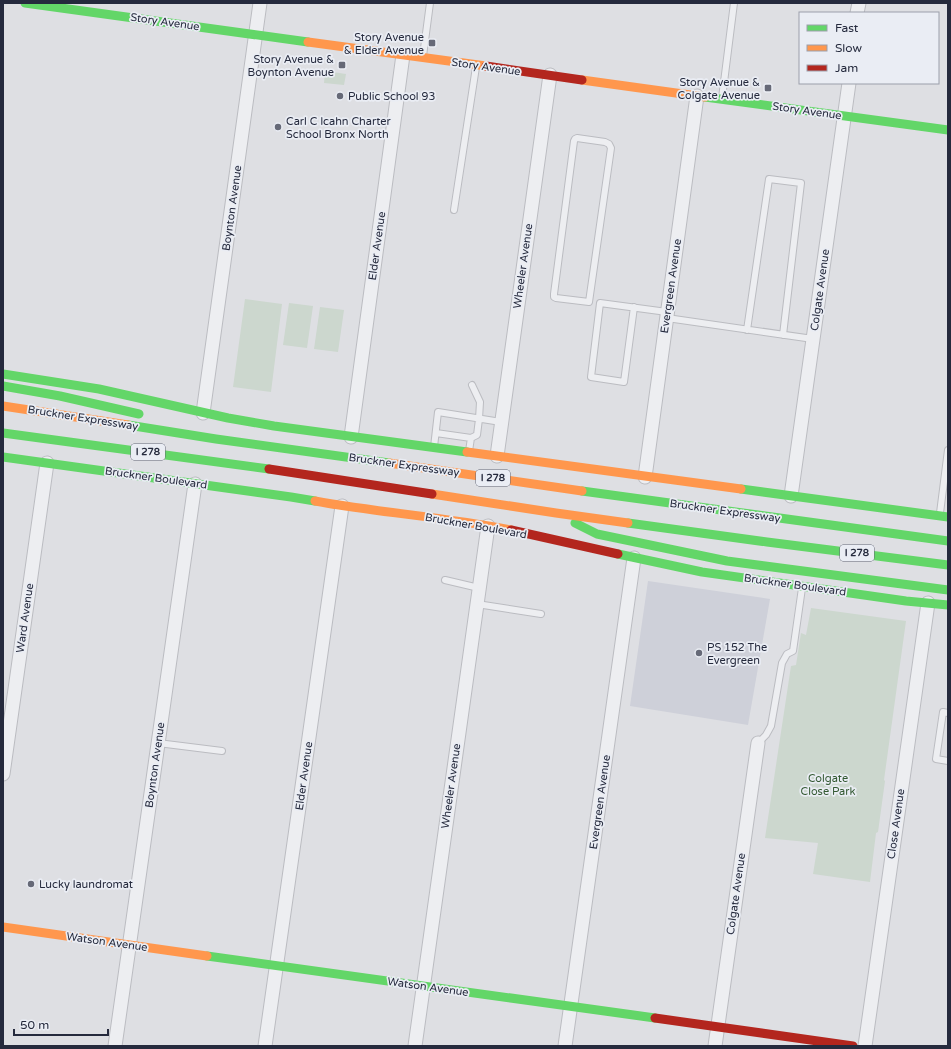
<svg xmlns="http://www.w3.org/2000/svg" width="951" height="1049" viewBox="0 0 951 1049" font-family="'Varela Round',sans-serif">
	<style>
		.built { fill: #ced0d9 }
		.green { fill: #ccd7ce }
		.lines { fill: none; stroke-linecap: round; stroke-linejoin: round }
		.lane-casing { stroke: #bbbcc1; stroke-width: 8 }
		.street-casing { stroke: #bbbcc1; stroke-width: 15 }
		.lane { stroke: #edeef1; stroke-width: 6 }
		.street { stroke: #edeef1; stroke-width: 13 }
		.fast { stroke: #63d668; stroke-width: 9 }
		.slow { stroke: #ff974d; stroke-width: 9 }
		.jam { stroke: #b3261e; stroke-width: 9 }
		.poi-dot { fill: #666977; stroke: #eaedf4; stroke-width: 1.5 }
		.labels { text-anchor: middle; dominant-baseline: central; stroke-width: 3.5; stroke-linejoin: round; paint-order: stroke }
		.shield { fill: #eaedf4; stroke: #606474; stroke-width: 1 }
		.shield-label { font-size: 10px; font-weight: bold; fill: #252a3d }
		.street-label { font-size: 11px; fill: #252a3d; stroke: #eaedf4 }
		.poi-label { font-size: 11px; fill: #252a3d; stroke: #eaedf4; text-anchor: start }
		.park-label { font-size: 11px; fill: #335932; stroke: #eaedf4 }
	</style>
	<rect width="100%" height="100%" fill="#dedfe3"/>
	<!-- built -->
	<path class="built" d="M648,581L770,599L748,725L630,706Z"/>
	<!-- green -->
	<path class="green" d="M325,71L346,74L344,85L324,83Z
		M245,299L282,304L271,392L233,387Z
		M289,303L313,306L307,348L283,345Z
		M320,307L344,310L338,352L314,349Z
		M811,608L906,621L884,780L885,781L878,832L876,833L870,882L813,874L818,843L765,838L791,666L796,665L801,633L806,635Z"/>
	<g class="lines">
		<defs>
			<path id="lane" d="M423,56L430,3
				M722,98L734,3
				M577,138L605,142L609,144L611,148L589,302L556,298L554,297V294L574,141L575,139Z
				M454,210L476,67
				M634,307L624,382L591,377L600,303C623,306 645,309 667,312
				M667,318L813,339
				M747,330L769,179L801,183L783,335
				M436,433L471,438
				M434,447L438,412L501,422
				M469,451L471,438L477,435L479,419L480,402L472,385
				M940,513L948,450
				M445,580L479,588
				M477,604L541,614
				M948,713L943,712L936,759L948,761
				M158,743L222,751
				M758,743L766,735L771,726L782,663L787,654L793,651L802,588"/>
			<path id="street" d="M857,13L859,3
				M203,413L260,3
				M351,437L403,55
				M497,456L550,75
				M645,477L697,96
				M791,496L849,83
				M3,774L47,463
				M115,1046L195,484
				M265,1046L342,506
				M415,1046L488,526
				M565,1046L634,558
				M715,1046L758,743
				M865,1046L928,603"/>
		</defs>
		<!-- lane casing -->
		<use href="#lane" class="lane-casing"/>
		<!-- street casing -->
		<use href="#street" class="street-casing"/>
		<!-- lane -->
		<use href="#lane" class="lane"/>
		<!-- street -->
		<use href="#street" class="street"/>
		<!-- fast -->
		<path class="fast" d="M25,3L308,42
			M705,97L948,130
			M3,374L99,389L228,418L274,426L467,452
			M3,386L60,396L139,414
			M128,425L216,439L389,463
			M3,433L269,469
			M3,457L291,497L315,501
			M741,489L948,517
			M582,491L948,541
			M575,523L597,534L727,561L948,590
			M628,523L767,542L948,565
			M618,554L702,572L906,601L948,605
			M207,956L655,1018"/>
		<!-- slow -->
		<path class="slow" d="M308,42L486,66
			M582,80L705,97
			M3,406L128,425
			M467,452L741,489
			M389,463L582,491
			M432,494L556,513L628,523
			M315,501C380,513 446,517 511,530
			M3,927L207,956"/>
		<!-- jam -->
		<path class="jam" d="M486,66L582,80
			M269,469L432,494
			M511,530L618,554
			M655,1018L853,1046"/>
	</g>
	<!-- markers -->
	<g class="poi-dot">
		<rect x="428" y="39" width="8" height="8" rx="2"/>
		<rect x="338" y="61" width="8" height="8" rx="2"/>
		<rect x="764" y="84" width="8" height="8" rx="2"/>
		<circle cx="340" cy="96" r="4"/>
		<circle cx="278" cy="127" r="4"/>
		<circle cx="699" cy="653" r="4"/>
		<circle cx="31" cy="884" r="4"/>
	</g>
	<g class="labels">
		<!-- shield labels -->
		<g class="shield">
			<rect x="131" y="444" width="34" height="16" rx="3"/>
			<rect x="476" y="470" width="34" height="16" rx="3"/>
			<rect x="840" y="545" width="34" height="16" rx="3"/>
		</g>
		<g class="shield-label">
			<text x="148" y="452">I 278</text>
			<text x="493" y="478">I 278</text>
			<text x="857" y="553">I 278</text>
		</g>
		<!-- street labels -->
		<g class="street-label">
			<text transform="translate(165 22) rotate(8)">Story Avenue</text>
			<text transform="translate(486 67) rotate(8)">Story Avenue</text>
			<text transform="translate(807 111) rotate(8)">Story Avenue</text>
			<text transform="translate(232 208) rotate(-82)">Boynton Avenue</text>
			<text transform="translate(377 246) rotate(-82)">Elder Avenue</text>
			<text transform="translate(523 266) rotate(-82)">Wheeler Avenue</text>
			<text transform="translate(671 286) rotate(-82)">Evergreen Avenue</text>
			<text transform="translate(820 290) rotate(-82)">Colgate Avenue</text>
			<text transform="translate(83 418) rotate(9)">Bruckner Expressway</text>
			<text transform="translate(404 465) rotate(8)">Bruckner Expressway</text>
			<text transform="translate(156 478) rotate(8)">Bruckner Boulevard</text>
			<text transform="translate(725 511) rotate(8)">Bruckner Expressway</text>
			<text transform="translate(476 526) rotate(10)">Bruckner Boulevard</text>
			<text transform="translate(795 585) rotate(8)">Bruckner Boulevard</text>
			<text transform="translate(25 618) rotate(-82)">Ward Avenue</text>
			<text transform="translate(155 765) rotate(-82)">Boynton Avenue</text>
			<text transform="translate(304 776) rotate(-82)">Elder Avenue</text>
			<text transform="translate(451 786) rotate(-82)">Wheeler Avenue</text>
			<text transform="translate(600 802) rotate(-82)">Evergreen Avenue</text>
			<text transform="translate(896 824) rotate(-82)">Close Avenue</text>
			<text transform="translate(736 894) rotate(-82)">Colgate Avenue</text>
			<text transform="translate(107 942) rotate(8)">Watson Avenue</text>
			<text transform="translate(428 987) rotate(8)">Watson Avenue</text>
		</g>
		<!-- poi labels -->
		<g class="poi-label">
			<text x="424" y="37" text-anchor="end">Story Avenue<tspan x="424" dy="13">&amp; Elder Avenue</tspan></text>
			<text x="334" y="59" text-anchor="end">Story Avenue &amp;<tspan x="334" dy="13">Boynton Avenue</tspan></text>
			<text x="760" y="82" text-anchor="end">Story Avenue &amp;<tspan x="760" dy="13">Colgate Avenue</tspan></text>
			<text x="348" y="96">Public School 93</text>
			<text x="286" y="121">Carl C Icahn Charter<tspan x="286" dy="13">School Bronx North</tspan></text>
			<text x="707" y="647">PS 152 The<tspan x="707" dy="13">Evergreen</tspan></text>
			<text x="39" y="884">Lucky laundromat</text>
		</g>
		<!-- park labels -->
		<g class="park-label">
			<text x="828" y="778">Colgate<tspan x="828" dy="13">Close Park</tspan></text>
		</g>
	</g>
	<!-- border -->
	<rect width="951" height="1049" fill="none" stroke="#252a3d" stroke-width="8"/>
	<!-- legend -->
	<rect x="799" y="12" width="140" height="72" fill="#eaedf4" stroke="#9b9fab"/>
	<rect x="807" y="25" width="20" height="6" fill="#63d668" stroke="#9b9fab"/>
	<text x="835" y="32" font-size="12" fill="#252a3d">Fast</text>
	<rect x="807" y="45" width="20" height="6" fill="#ff974d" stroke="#9b9fab"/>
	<text x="835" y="52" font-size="12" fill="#252a3d">Slow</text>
	<rect x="807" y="65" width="20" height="6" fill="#b3261e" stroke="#9b9fab"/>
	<text x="835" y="72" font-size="12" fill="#252a3d">Jam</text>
	<!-- scale -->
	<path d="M14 1029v6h94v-6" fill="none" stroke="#252a3d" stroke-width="2"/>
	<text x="20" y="1029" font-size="12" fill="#252a3d" stroke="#eaedf4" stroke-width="3" paint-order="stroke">50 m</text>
</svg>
